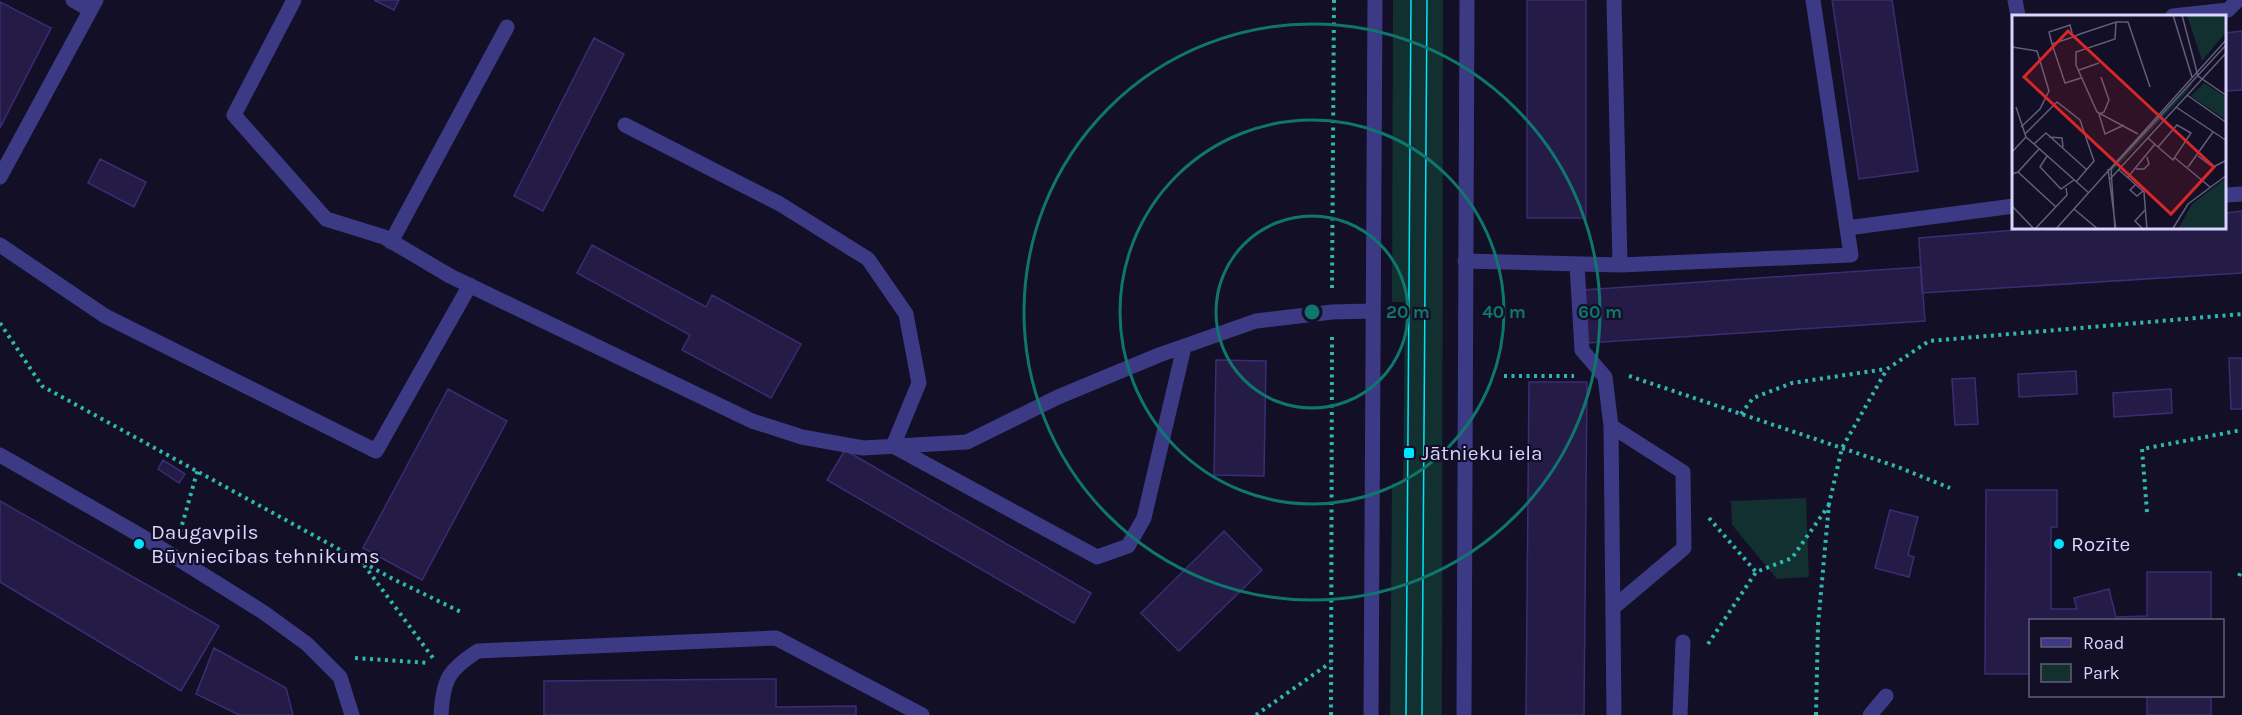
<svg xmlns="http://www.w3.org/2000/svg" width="2242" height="715" viewBox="0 0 2242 715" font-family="Karla,sans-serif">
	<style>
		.green { fill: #12302f }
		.building { fill: #241b47; stroke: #3b2d73; stroke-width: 1.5 }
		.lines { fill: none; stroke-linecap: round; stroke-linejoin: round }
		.path { stroke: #2fb8b0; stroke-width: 4; stroke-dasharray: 3 4.5; stroke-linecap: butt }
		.minor { stroke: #3d3a85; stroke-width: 15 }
		.tram { stroke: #00e5ff; stroke-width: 1.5 }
		.ring { fill: none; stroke: #0f766e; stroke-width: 3 }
		.poi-dot { fill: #00e5ff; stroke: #130f26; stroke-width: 2 }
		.labels { text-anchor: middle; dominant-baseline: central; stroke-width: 4.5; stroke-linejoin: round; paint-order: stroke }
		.poi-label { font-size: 21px; fill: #d9d4ff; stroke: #130f26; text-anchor: start }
		.inset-road { fill: none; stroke: #625e7d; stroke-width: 1.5 }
		.view { fill: #d62828; fill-opacity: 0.15; stroke: #d62828; stroke-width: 3 }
		.inset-edge { fill: none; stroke: #d9d4ff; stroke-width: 3 }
		.centre { fill: #0f766e; stroke: #130f26; stroke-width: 3 }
		.ring-label { font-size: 18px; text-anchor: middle; font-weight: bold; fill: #0f766e; stroke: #130f26; stroke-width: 4.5; stroke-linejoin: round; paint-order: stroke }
	</style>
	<rect width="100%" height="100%" fill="#130f26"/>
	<!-- green -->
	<path class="green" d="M1393,0H1443L1442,715H1390L1392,483H1403L1405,302H1392Z
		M1806,498L1809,577L1777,579L1732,525L1731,501Z"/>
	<!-- building -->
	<path class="building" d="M374,0H399L394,10Z
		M1527,0H1586V218H1527Z
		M1832,0H1892L1918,171L1859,179Z
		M0,2L51,28L0,128Z
		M2242,31V90L2226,91V33Z
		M594,38L624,54L543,211L514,196Z
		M100,159L146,182L134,207L88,183Z
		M2242,211V273L1922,293L1919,238L2041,228H2226V213Z
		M592,245L706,307L712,295L801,344L771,398L682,350L690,335L577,273Z
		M1921,267L1925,321L1587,343L1583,290Z
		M2229,358H2242V409H2231Z
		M1216,360L1266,361L1264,476L1214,475Z
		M2076,371L2077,394L2019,397L2018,374Z
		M1975,378L1978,424L1955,425L1952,379Z
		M1529,382H1587L1584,715H1526Z
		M448,389L507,421L422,580L363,548Z
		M2171,389L2172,413L2114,417L2113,393Z
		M845,450L1091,593L1074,623L827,480Z
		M163,460L185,474L179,483L158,469Z
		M1986,490H2057V527H2051V609H2077L2074,598L2109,589L2116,617L2147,616V572H2211V620H2030V674H1985Z
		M0,501L219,626L181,691L0,582Z
		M1890,510L1918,517L1908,555L1914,557L1909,577L1875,568Z
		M1224,531L1262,570L1179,651L1141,613Z
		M214,648L286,688L293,715H239L196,694Z
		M776,679V707L856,706V715H544V681Z
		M2147,696H2211V715H2147Z"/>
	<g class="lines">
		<!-- path -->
		<path class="path" d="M1332,288L1334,0
			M0,323L42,386L393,579L461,612
			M1504,376H1574
			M1629,376L1898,467L1950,488
			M1741,414L1753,398L1792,383L1886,369
			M2147,512L2142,449L2242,430
			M1709,518L1756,572
			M180,532L198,469
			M364,565L433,658
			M2239,576L2242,569
			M1708,644L1756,572L1792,558L1829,505
			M355,658L428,663
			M1256,715L1330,663
			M1331,715L1332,335
			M1816,715L1818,625L1829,504L1842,448L1887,369L1929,341L2242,314"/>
		<!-- minor -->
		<path class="minor" d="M73,0L90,10
			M294,0L234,115L326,219L384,237L450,276L752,421L802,437L863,448L967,442L1058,397L1159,355L1256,321L1332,312L1371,311
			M1614,0L1620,265
			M2015,0L2018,16
			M2173,16L2228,10L2238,0
			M625,125L780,204L868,259L906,314L919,383L893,446L1097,557L1128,546L1144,518L1184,347
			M0,177L96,0
			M2226,195L2242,194
			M1847,228L2014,206
			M391,242L507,27
			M0,245L105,316L376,451L470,285
			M1465,261L1620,265L1851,255L1813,0
			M1577,264L1582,350L1605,377L1611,426L1614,715
			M1611,426L1683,472L1684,548L1614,607
			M0,455L143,537L263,612L307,644L340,677L352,715
			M441,715C443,680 448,670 478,651L776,638L922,715
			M1371,715L1375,0
			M1464,715L1467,0
			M1680,715L1683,642
			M1870,715L1886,696"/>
		<!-- tram -->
		<path class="tram" d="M1406,715L1411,0
			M1422,715L1427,0"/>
	</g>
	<!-- distance rings -->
	<g class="ring">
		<circle cx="1312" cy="312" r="96"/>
		<circle cx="1312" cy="312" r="192"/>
		<circle cx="1312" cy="312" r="288"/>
	</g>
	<!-- markers -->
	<g class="poi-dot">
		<rect x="1403" y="447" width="12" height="12" rx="3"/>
		<circle cx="139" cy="544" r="6"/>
		<circle cx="2059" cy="544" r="6"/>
	</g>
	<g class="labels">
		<!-- poi labels -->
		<g class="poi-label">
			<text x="1421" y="453">Jātnieku iela</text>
			<text x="151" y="532">Daugavpils<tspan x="151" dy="24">Būvniecības tehnikums</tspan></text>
			<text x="2071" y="544">Rozīte</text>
		</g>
	</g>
	<!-- overview -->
	<g transform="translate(2012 15)">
		<rect width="214" height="214" fill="#130f26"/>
		<path d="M175,0H214V17L190,46ZM178,68L180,70L170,82L100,157L98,154ZM192,68L214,82V105L179,81ZM214,163V214H166L180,189Z" fill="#12302f"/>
		<path class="inset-road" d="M161,0L180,62M170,0L186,61L215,81M104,7H116L138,72M61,22L58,10L37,17L40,29L61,22L68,19L104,7L103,24L64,37V50L85,97L126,119M40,29L53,68L69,63M0,32L25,36L37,76L28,94L9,112M67,55L87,48M89,62L97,85L92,97L87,99L93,119L112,110M175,80L215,108M4,92L14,122L77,178M164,92L215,126M13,119L45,87L68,105L82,146L64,167M37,122L50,123L51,132M136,123L146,132L161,145L179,118L165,110L146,132M22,129L34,118L75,155M0,137L14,122M35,141L28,152L49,174L62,165M186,141L201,152L215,145M163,143L198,172M176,152L201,117M96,154L104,215M106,154L132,177L135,215M124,154H132L137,149L135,142M6,157L44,192M0,159L6,157L27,134M116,162L143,129M98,164L215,37M124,169L118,175L125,181L131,176M0,191L23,215M62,194L87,215M23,214L55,180L54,173M43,215L215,24M103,215L99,154L215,29M132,215L123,206L133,195M160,215L176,189L215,160"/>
		<path class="view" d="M56,16L202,152L159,199L12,62Z"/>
		<rect width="214" height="214" class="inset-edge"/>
	</g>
	<circle cx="1312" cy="312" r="9" class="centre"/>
	<g class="ring-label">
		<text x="1408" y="318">20 m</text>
		<text x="1504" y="318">40 m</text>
		<text x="1600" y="318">60 m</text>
	</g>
	<!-- legend -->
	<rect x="2029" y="619" width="195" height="78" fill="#130f26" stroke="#625e7d" stroke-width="1.5"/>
	<rect x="2041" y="638" width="30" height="9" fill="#3d3a85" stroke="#625e7d" stroke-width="1.5"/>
	<text x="2083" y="649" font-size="18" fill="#d9d4ff">Road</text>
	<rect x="2041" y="664" width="30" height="18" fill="#12302f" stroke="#625e7d" stroke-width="1.5"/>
	<text x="2083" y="679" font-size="18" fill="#d9d4ff">Park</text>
</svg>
